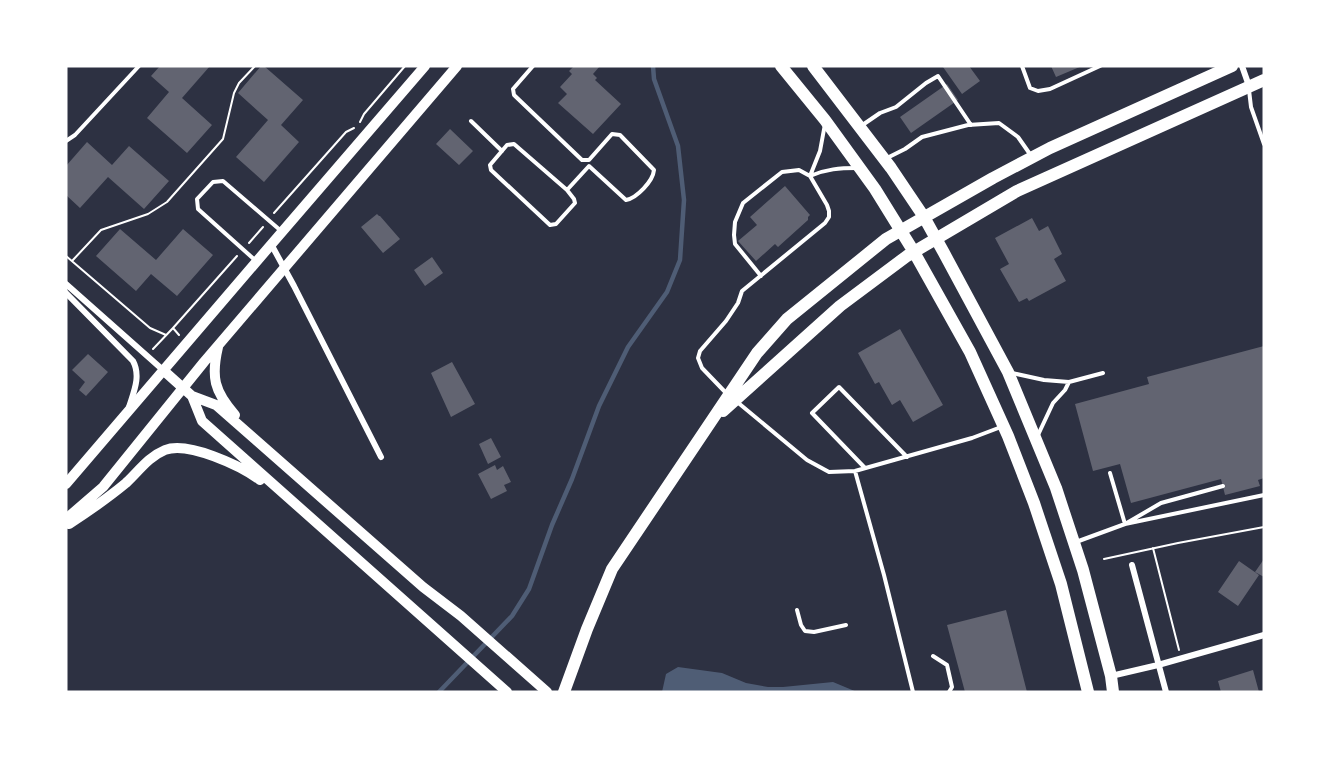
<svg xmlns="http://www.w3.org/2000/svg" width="1330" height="758" viewBox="0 0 1330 758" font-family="Lato,sans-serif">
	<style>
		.water { fill: #4f5d75 }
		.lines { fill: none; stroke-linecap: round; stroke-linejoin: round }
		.stream { stroke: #4f5d75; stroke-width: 4.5 }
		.building { fill: #626471 }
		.path { stroke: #fff; stroke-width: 2 }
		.service { stroke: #fff; stroke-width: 4 }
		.minor { stroke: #fff; stroke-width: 6 }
		.secondary { stroke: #fff; stroke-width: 10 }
		.primary { stroke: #fff; stroke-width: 12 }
	</style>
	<rect width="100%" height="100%" fill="#2d3142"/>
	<!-- water -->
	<path class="water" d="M678,667L722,673L746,683L768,687H783L833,682L857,692H662L666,674Z"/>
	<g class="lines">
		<!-- stream -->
		<path class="stream" d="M439,692L512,616L529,589L552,525L572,479L599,406L628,347L667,292L680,260L684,200L678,146L654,79L653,66"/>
	</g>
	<!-- building -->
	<path class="building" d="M160,66H210L182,98L212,125L187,153L147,118L169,92L151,76Z
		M261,66H264L303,100L281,125L299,142L264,182L236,157L268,120L238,93Z
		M574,66H600L593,74L597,78L595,80L621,104L593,134L558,103L567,94L560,87L572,74L569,71Z
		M945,66H969L980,81L962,94L943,67Z
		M1051,66H1082L1056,77Z
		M947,84L958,100L911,133L900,117Z
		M450,129L473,151L459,165L436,144Z
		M87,142L112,165L129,146L169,181L144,209L108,177L80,208L66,195V166Z
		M785,186L810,215L808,217V220L778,247L775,244L756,261L738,241L757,225L750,217Z
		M377,214L379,216H380L400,239L383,253L361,227Z
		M1032,218L1039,231L1048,226L1062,254L1054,259L1066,281L1029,301L1027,298L1019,302L1000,269L1009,264L995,238Z
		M120,229L156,260L183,229L213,255L177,296L151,274L136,291L96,256Z
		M432,257L443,273L425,286L414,270Z
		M900,329L943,405L913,422L900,400L892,405L879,382L875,384L858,353Z
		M1264,346V478L1258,480L1260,486L1225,495L1221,479L1131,503L1120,464L1093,471L1075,404L1149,384L1147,377Z
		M88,354L108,372L86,396L79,390L85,382L72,370Z
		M452,362L475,404L451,417L431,373Z
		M491,438L501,457L488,464L479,444Z
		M495,465L497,470L503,466L511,482L504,485L507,491L491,499L478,474Z
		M1264,559V577L1255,572Z
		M1239,561L1259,575L1238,606L1218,592Z
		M1006,610L1027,692H965L947,625Z
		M1253,670L1259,692H1221L1218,681Z"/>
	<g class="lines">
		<!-- path -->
		<path class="path" d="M360,122L364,114L405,66
			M274,213L346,132L354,128
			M249,243L263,227
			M66,256L150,328L166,335
			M72,261L101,230L148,214L167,202L223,139L234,93L239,83L255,66
			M173,328L237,256
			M153,349L173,328L179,335
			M1153,548L1179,650
			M1104,559L1178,543L1264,527"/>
		<!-- service -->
		<path class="service" d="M533,66L513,89L514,95L582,160H589L612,134L620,135L654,170C653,181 637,198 626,200L589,166L567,190
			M1022,66L1030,88L1038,91L1050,89L1100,66
			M1249,90L1251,107L1264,144
			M471,121L502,151
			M825,124L820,151L810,176C826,169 840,168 857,168
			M861,126L880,113L896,107L926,83L938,76L971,125
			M66,141L75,135L139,66
			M514,144L567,190L574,199L575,203L556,224L550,225L491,170L490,165L507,145Z
			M887,158L905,149L922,137L968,125L999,123L1018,137L1032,157
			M256,261L198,209L197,199L213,182L223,181L280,230
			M1012,373L1044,380L1069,382L1103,373
			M728,395L702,368L698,358L700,351L726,321L738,303L742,291L825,223L829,217V211L827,205L810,176L799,170L782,172L743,203L735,222L734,235L735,244L761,276
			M736,401L807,460L829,472L855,471L972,438L1001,427
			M1038,435L1053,403L1065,390L1069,382
			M865,468L812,413L839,387L907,457
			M855,471L884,575L913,692
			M1110,473L1125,524L1161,503L1223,486
			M1076,542L1125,524L1264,495
			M797,610L801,625L805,631L814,632L846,625
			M933,656L947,665L952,687L949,692"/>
		<!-- minor -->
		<path class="minor" d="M1242,66L1249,86
			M271,244L294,286L381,457
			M66,284L163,370
			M66,293L133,361C141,376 134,391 129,407
			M1132,565L1166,692
			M1111,676L1158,665L1264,635"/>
		<!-- secondary -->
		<path class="secondary" d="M218,347C211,377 214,391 235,415
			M163,370L192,396L216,405L423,587L461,616L547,692
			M192,396L202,421L507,692
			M66,484L263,254L425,66
			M66,519L103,487L204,362L457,66
			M69,524C89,511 108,498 126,483C139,471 148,457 165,450C188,441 241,466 260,480"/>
		<!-- primary -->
		<path class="primary" d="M781,66L825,120L875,189L914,252L970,352L1008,436L1034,503L1061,584L1088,692
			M813,66L891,168L924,217L944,253L1008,372L1056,488L1083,570L1111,676L1113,692
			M723,411L840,306L907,256L1017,191L1264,80
			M564,692L587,629L612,569L757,353L787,319L886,239L993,178L1050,148L1232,66"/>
	</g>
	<!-- border -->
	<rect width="1330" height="758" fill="none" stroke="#ffffff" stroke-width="135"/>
</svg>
